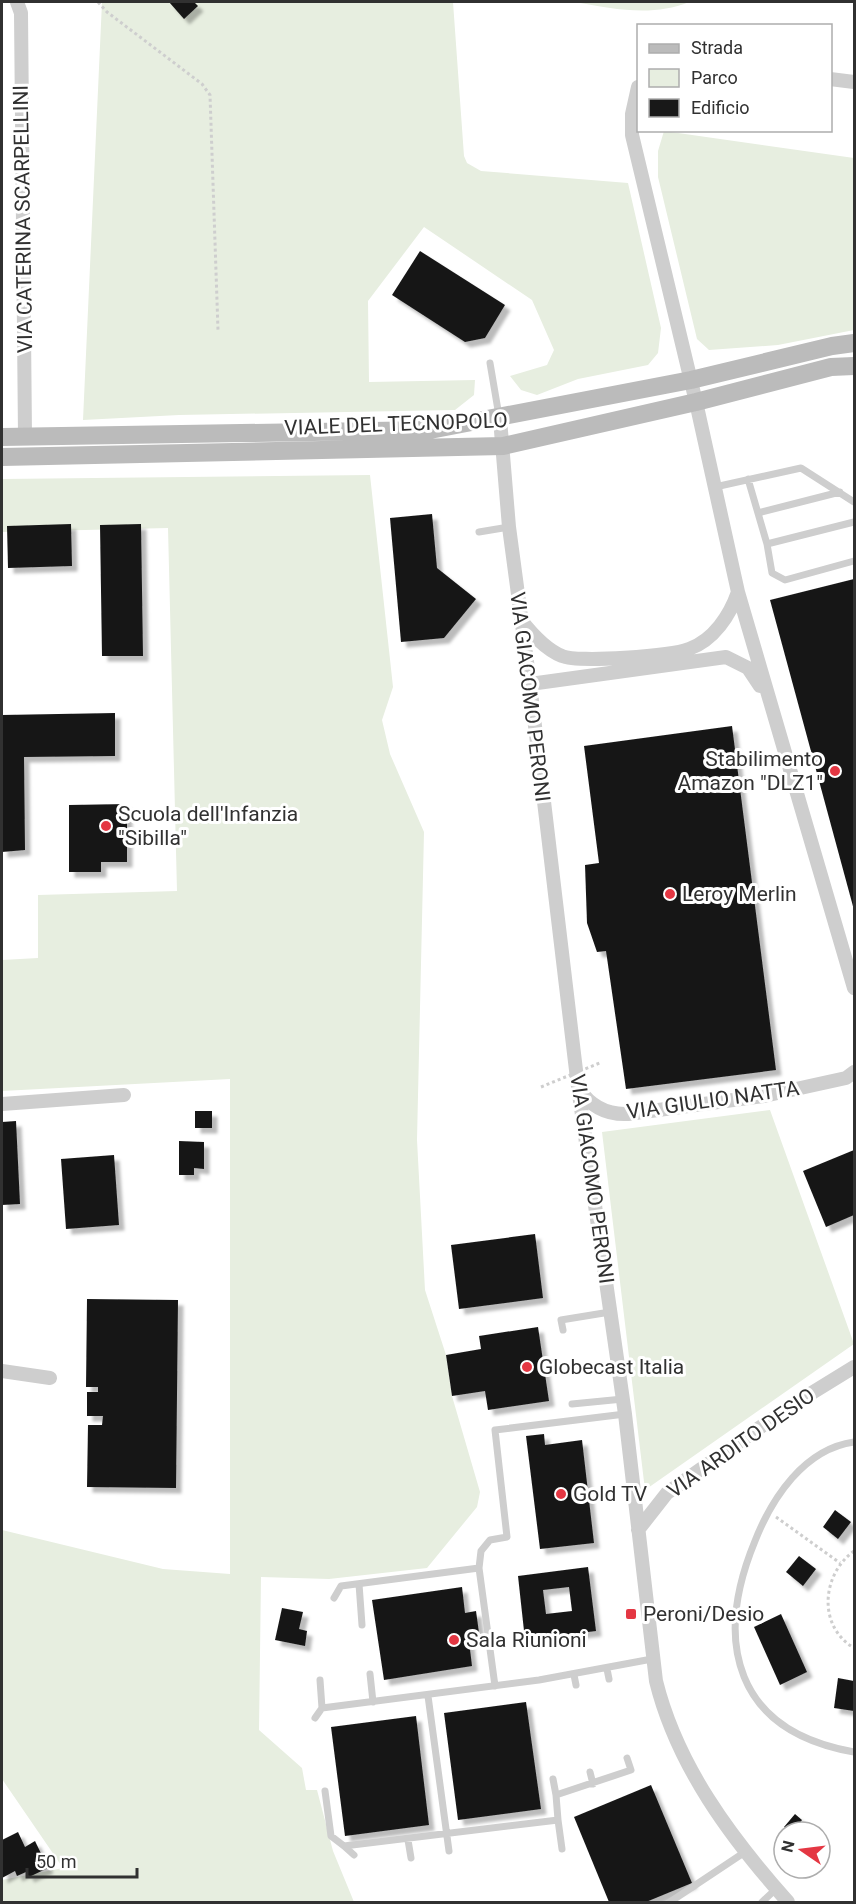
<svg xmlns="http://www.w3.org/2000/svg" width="856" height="1904" viewBox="0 0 856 1904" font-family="Roboto,sans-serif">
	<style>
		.green { fill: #e7eee0 }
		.building { fill: #181818; fill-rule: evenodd; filter: url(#shadow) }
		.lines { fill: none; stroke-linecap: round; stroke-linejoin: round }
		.path { stroke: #cecece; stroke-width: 3; stroke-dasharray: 3 3; stroke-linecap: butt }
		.service { stroke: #cecece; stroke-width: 7 }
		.minor { stroke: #cecece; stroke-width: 14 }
		.secondary { stroke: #bbb; stroke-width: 18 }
		.path-bridge { stroke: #cecece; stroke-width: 3; stroke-dasharray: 3 3; stroke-linecap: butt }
		.poi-dot { fill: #e43743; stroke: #fff; stroke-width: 2 }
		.labels { text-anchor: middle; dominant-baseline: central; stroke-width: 6; stroke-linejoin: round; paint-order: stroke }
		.street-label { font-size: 21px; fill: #313131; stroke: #fff }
		.poi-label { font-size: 21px; fill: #313131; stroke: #fff; text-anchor: start }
	</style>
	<defs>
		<filter id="shadow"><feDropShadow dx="5.5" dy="5.5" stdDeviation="1.5" flood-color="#0004"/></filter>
	</defs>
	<rect width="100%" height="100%" fill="#fff"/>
	<!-- green -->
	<path class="green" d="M102,2H453L464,156L467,163L481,171L628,183L661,328L658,353L648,365L578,379L537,395L521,390L510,376L547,365L554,350L532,300L424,227L368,301L369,382L475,380L474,395L455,410L179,415L83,420Z
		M575,2H689C653,17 613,9 575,2Z
		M664,131L854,158V330L778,345L709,350L697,339L658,177V151Z
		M370,475L393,687L382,720L390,754L424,832L417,1140L425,1290L446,1355L452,1396L480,1492L477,1507L427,1568L329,1579L261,1577L259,1730L302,1768L306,1790H317L333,1851L354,1902H2V1880L63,1868L2,1779V1530L163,1569L230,1574V1079L2,1091V960L38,958V895L177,891L168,528L2,532V479Z
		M770,1110L854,1344L645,1490L602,1132Z"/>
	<!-- building -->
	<path class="building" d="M169,2H194L198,6L184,19Z
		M420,251L505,305L485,338L465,342L392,295Z
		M432,514L437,568L476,599L444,638L401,642L390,518Z
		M71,524L72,566L8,568L7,526Z
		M141,524L143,656H102L100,525Z
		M854,579V910L770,600Z
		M115,713V756L24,757L25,850L2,852V715Z
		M732,726L776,1070L626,1089L606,951L597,952L587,923L585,865L599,863L584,746Z
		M127,804V862H101V872H69V805Z
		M195,1111H212V1128H195Z
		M16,1121L20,1204L2,1205V1122Z
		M179,1141L204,1142V1169L194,1168V1175H179Z
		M854,1150V1215L826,1227L803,1171Z
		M114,1155L119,1225L66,1229L61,1159Z
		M535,1234L543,1298L459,1309L451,1245Z
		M87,1299L178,1300L176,1488L87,1487L88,1425H102L103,1416H87V1392H98V1387H86Z
		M538,1327L549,1401L488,1410L485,1391L452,1396L446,1355L481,1349L479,1336Z
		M544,1434L545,1445L582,1440L594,1543L540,1549L526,1436Z
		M835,1510L851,1522L838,1539L823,1527Z
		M799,1556L816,1569L803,1586L786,1572Z
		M588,1567L596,1631L525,1640L518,1576ZM569,1587L572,1611L546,1614L543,1590Z
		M462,1587L465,1613L476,1611L480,1640L469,1641L472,1666L384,1680L372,1600Z
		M282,1608L303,1612L299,1629L307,1631L305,1646L275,1640Z
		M781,1614L807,1672L780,1685L754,1627Z
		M838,1678L854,1681V1711L834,1708Z
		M526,1702L541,1809L458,1820L444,1713Z
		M416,1716L429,1825L345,1836L331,1727Z
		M651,1785L692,1883L646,1902H609L574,1817Z
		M795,1814L802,1820L797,1827L803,1832H790L784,1827Z
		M18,1832L25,1847L35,1841L48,1868L29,1877L26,1872L17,1876L15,1871L2,1878V1840Z"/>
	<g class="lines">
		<!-- path -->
		<path class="path" d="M98,2L107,12L202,84L210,95L218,330
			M776,1517L840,1563
			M854,1551C822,1574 817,1626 854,1648"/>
		<!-- service -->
		<path class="service" d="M490,363L499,416
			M748,479L767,544L772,573L785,580L854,561
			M715,487L801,468L854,502
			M758,513L840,492
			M479,532L509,527
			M767,544L854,522
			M563,1330L561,1320L610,1312
			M572,1404L623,1399
			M854,1442C804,1449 772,1498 755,1541C713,1643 735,1731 854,1752
			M479,1568L481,1551L490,1540L507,1537L495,1430L625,1414
			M359,1584L362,1625
			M334,1598L341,1586L479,1568L495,1686
			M607,1669L609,1679
			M370,1674L373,1702
			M574,1675L576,1685
			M320,1680L322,1708
			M428,1696L449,1851
			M315,1718L322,1708L539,1680L652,1659
			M590,1772L593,1784
			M553,1779L556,1795
			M325,1791L331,1836L344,1846L558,1820L562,1849
			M558,1820L556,1795L631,1770L627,1758
			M408,1840L411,1858
			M344,1846L354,1855
			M670,1902L745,1852
			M762,1902L776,1889"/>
		<!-- minor -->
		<path class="minor" d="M17,2L21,13L25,436
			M830,79L854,82
			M638,87L632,114V135L696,402L738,592L854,988
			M500,419L509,527L530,684L578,1087L625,1414L656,1681C677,1766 731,1838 788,1902
			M521,620C532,634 545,649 562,656C577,663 672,656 689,649C714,640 730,615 738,592
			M530,684L726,657L748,668L760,686
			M579,1089C591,1107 607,1115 628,1114L764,1096L846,1078L854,1072
			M2,1104L124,1095
			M2,1371L50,1378
			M638,1530L667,1493L789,1407L854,1367"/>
		<!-- secondary -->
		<path class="secondary" d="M2,437L430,430L691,380L832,346L854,343
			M2,457L503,446L696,402L831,367L854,366"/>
		<!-- path-bridge -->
		<path class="path-bridge" d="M541,1087L602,1062"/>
	</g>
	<!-- markers -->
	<g class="poi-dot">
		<circle cx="835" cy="771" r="6"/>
		<circle cx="106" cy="826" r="6"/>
		<circle cx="670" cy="894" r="6"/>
		<circle cx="527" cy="1367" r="6"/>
		<circle cx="561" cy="1494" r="6"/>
		<rect x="625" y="1608" width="12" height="12" rx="3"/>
		<circle cx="454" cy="1640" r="6"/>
	</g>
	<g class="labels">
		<!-- street labels -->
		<g class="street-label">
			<text transform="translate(23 219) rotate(-91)">VIA CATERINA SCARPELLINI</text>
			<text transform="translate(396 424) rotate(-2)">VIALE DEL TECNOPOLO</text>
			<text transform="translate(530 697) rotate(83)">VIA GIACOMO PERONI</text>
			<text transform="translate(713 1100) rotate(-8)">VIA GIULIO NATTA</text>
			<text transform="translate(592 1179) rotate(82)">VIA GIACOMO PERONI</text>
			<text transform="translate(741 1443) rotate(-35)">VIA ARDITO DESIO</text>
		</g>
		<!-- poi labels -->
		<g class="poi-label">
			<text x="823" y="759" text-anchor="end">Stabilimento<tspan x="823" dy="24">Amazon "DLZ1"</tspan></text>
			<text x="118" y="814">Scuola dell'Infanzia<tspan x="118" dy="24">"Sibilla"</tspan></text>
			<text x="682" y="894">Leroy Merlin</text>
			<text x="539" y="1367">Globecast Italia</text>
			<text x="573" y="1494">Gold TV</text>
			<text x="643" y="1614">Peroni/Desio</text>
			<text x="466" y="1640">Sala Riunioni</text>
		</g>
	</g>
	<!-- border -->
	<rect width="856" height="1904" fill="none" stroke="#313131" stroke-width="6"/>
	<!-- legend -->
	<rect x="637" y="24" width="195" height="108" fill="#ffffff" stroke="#adadad" stroke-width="1.5"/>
	<rect x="649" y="44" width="30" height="9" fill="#bbbbbb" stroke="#adadad" stroke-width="1.5"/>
	<text x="691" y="54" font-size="18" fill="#313131">Strada</text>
	<rect x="649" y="69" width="30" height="18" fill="#e7eee0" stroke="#adadad" stroke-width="1.5"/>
	<text x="691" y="84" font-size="18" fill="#313131">Parco</text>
	<rect x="649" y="99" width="30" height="18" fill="#181818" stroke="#adadad" stroke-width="1.5"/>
	<text x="691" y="114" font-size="18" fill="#313131">Edificio</text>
	<!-- north arrow -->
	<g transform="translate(802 1850) rotate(284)"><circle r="28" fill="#ffffff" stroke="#adadad" stroke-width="1.5"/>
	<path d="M0-4.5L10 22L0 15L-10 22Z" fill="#e43743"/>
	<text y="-9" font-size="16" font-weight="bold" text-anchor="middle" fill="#313131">N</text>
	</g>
	<!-- scale -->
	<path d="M27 1868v9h110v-9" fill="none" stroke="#313131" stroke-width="3"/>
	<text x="36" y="1868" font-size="18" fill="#313131" stroke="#ffffff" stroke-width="4.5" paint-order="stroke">50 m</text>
</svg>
